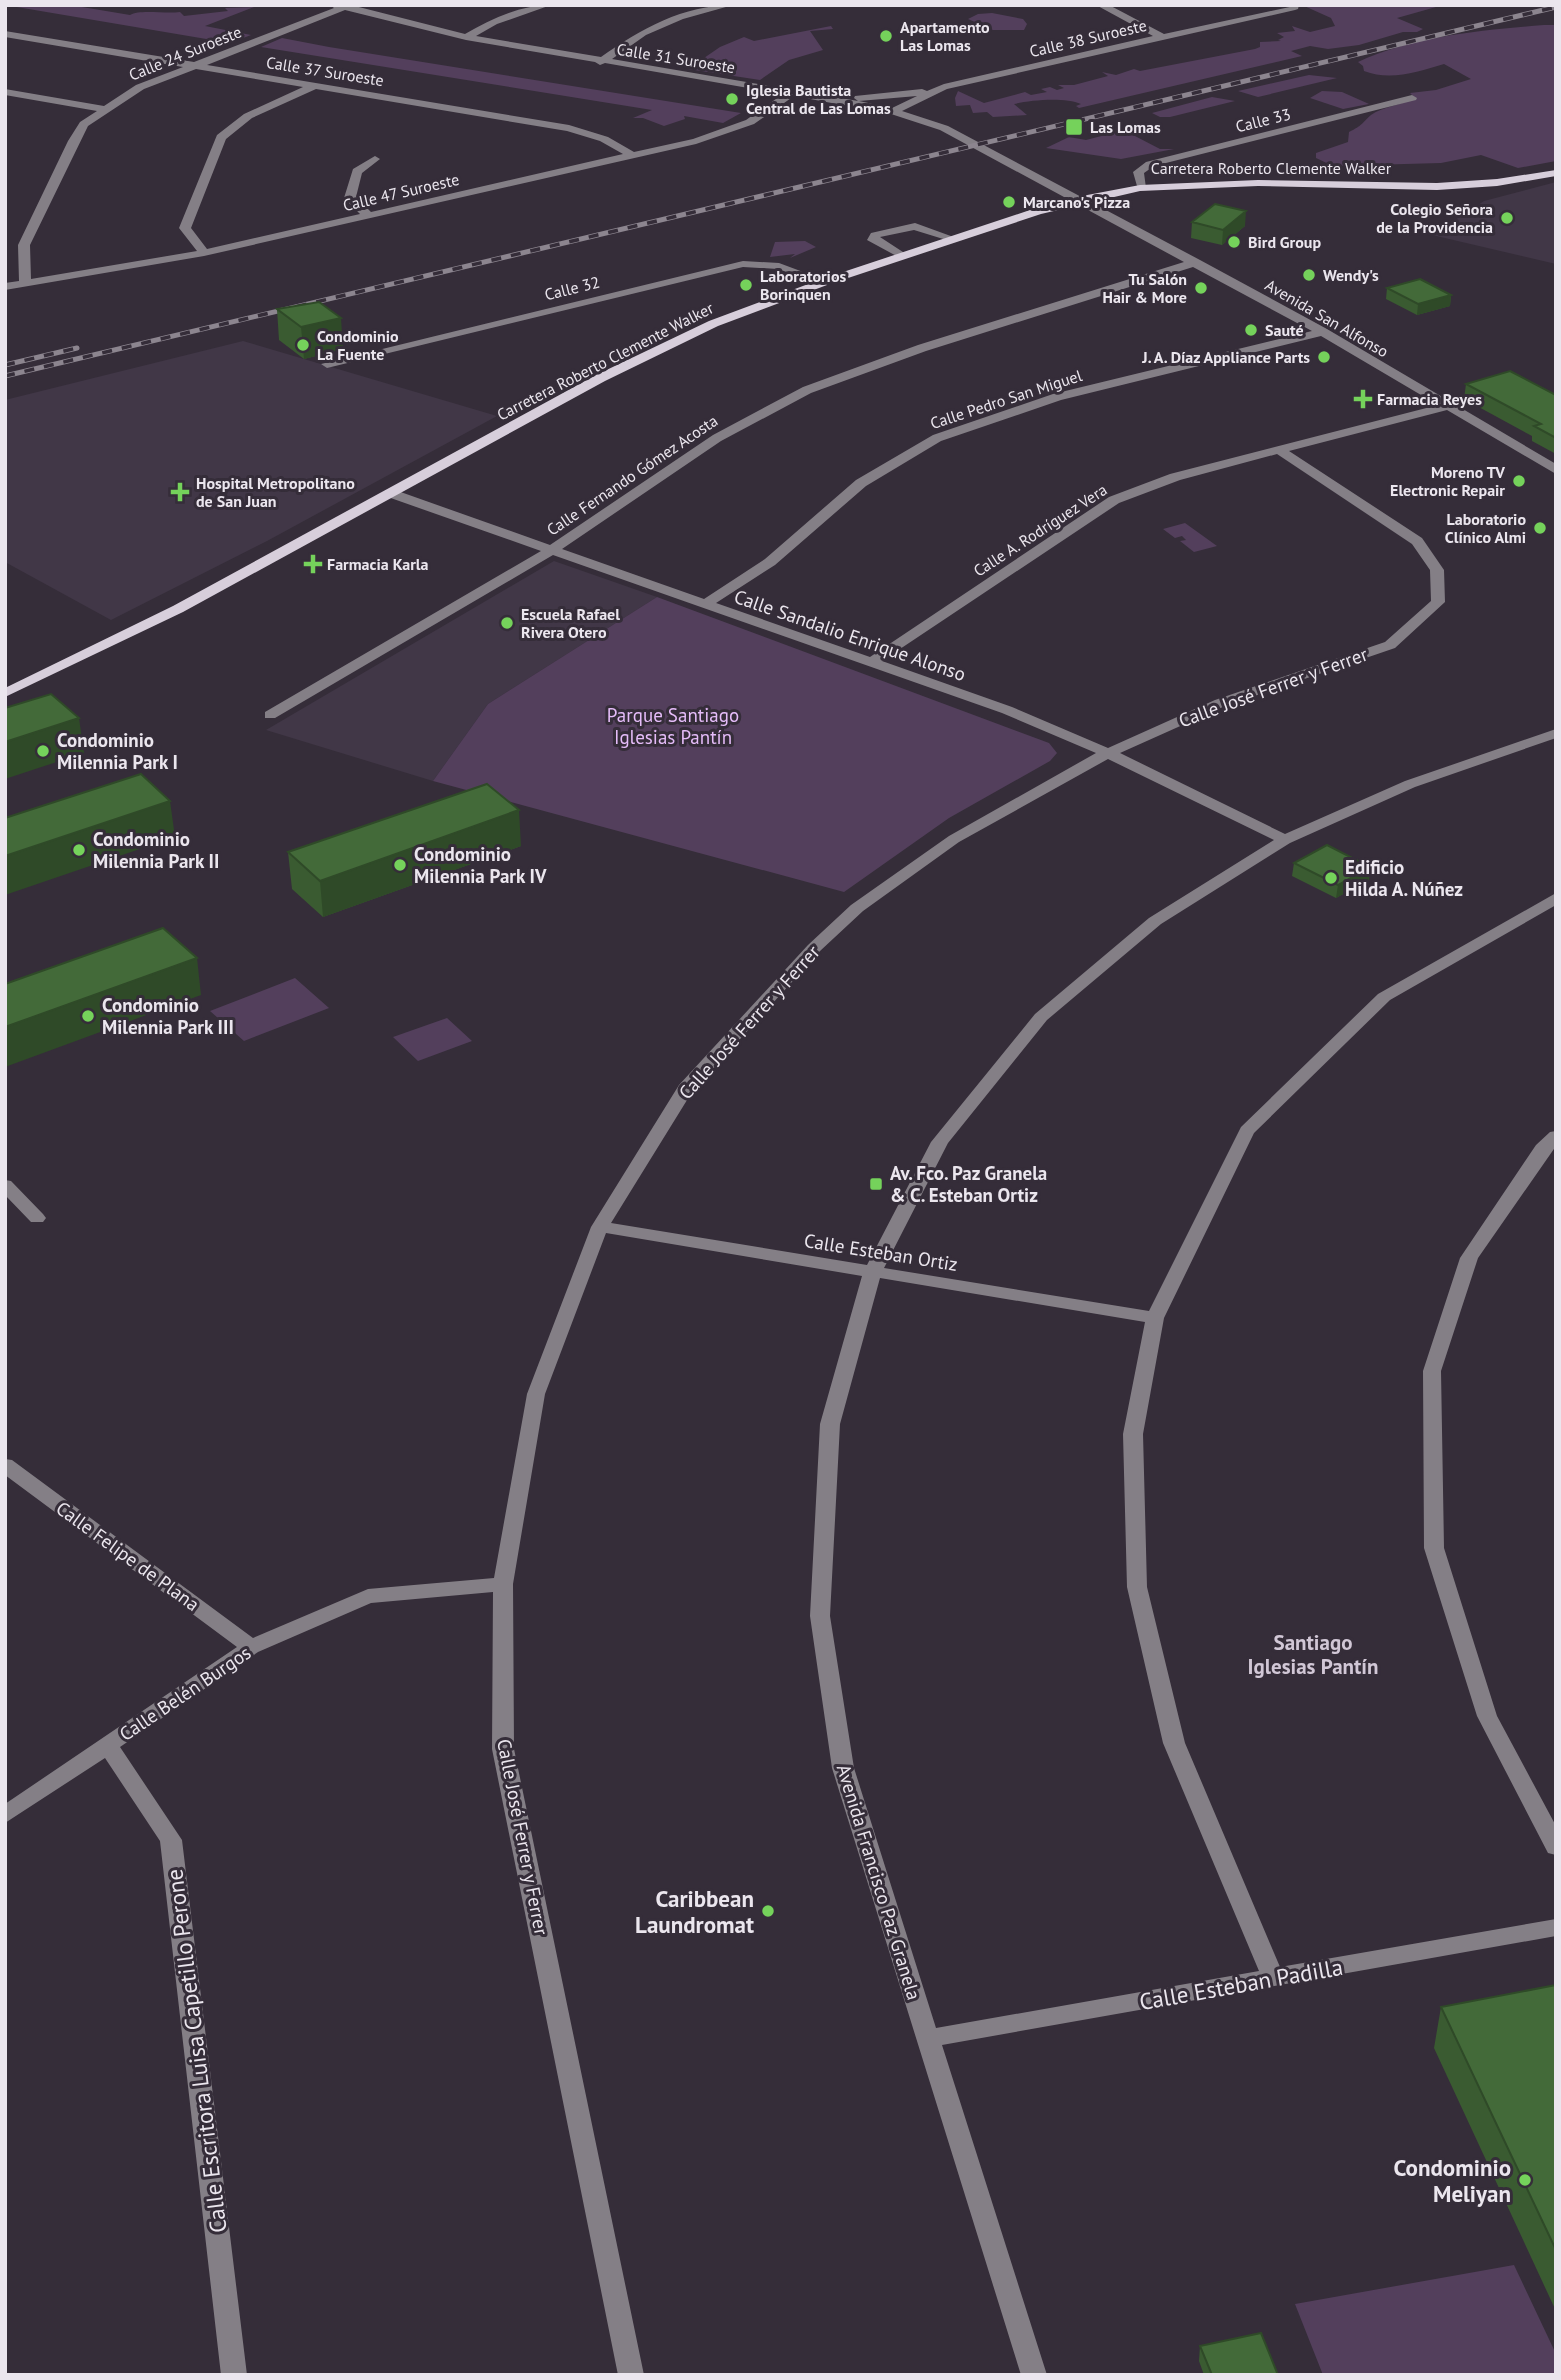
<svg xmlns="http://www.w3.org/2000/svg" width="1561" height="2380" viewBox="0 0 1561 2380" font-family="'PT Sans',sans-serif">
	<style>
		.built { fill: #413747 }
		.green { fill: #533f5c }
		.lines { fill: none; stroke-linecap: round; stroke-linejoin: round }
		.minor { fill: #847f86; fill-rule: evenodd }
		.major { fill: #d7cedb; fill-rule: evenodd }
		.rail-casing { stroke: #8c858f; stroke-width: 5 }
		.rail { stroke: #352d39; stroke-width: 3.5; stroke-dasharray: 10; stroke-linecap: butt }
		.wall { fill: #3a5b31 }
		.shaded-wall { fill: #2f4a28 }
		.building { fill: #436a39; stroke: #2f4a28; stroke-width: 2 }
		.poi-dot { fill: #75d25b; stroke: #352d39; stroke-width: 2.5 }
		.labels { text-anchor: middle; dominant-baseline: central; stroke-width: 6; stroke-linejoin: round; paint-order: stroke }
		.far-poi-label { font-size: 16px; font-weight: bold; fill: #ebe6ee; stroke: #352d39; text-anchor: start }
		.far-street-label { font-size: 16px; fill: #ebe6ee; stroke: #352d39 }
		.street-label { font-size: 19px; fill: #ebe6ee; stroke: #352d39 }
		.park-label { font-size: 19px; fill: #e5bcf9; stroke: #352d39 }
		.poi-label { font-size: 19px; font-weight: bold; fill: #ebe6ee; stroke: #352d39; text-anchor: start }
		.neighbourhood-label { font-size: 21px; font-weight: bold; fill: #d1c7d6; stroke: #352d39 }
		.near-poi-label { font-size: 23px; font-weight: bold; fill: #ebe6ee; stroke: #352d39; text-anchor: end }
		.near-street-label { font-size: 23px; fill: #ebe6ee; stroke: #352d39 }
	</style>
	<rect width="100%" height="100%" fill="#352d39"/>
	<!-- built -->
	<path class="built" d="M1556,182V264L1432,235L1484,201Z
		M243,341L497,416L267,541L111,620L5,562V400Z
		M554,561L657,597L488,704L433,781L266,730Z"/>
	<!-- green -->
	<path class="green" d="M5,5H70L130,15C140,9 164,14 180,12L184,16L228,11L225,8L254,7L205,26L251,35L230,43Z
		M1302,5H1443L1397,18L1423,29L1417,32H1403L1359,45L1328,49L1310,46L1291,51L1302,56L1079,108L1076,106L1081,104C1065,97 1031,100 1014,104L1027,115L993,117L987,112L973,113L970,105L956,106L955,98L958,91L984,103L1025,92L1031,95L1047,92L1041,89L1050,87L1057,90L1064,88L1058,85H1074L1108,76L1102,72L1116,75L1134,69L1140,71L1255,49L1260,47V42L1281,41L1278,40L1284,37L1277,33L1295,31L1292,26L1310,32L1335,26L1331,18Z
		M992,13L1023,19L1027,24L1024,30H993L968,19L978,14Z
		M1544,25H1556V161L1518,168L1481,155L1441,163L1333,166L1316,158V153L1348,142L1349,132C1363,125 1361,124 1371,115C1383,106 1402,106 1414,97L1410,93L1436,90L1471,79L1444,64C1418,72 1390,81 1364,71L1363,66L1358,62C1413,36 1483,30 1544,25Z
		M831,26L833,29L810,31L823,50L789,60L760,80L688,69L720,47L744,37L754,41Z
		M282,38L329,47L741,113L723,123L684,116L685,119L664,126L643,118H633L652,110L261,47Z
		M1309,75L1337,78L1258,97L1238,91Z
		M1322,91L1342,92L1369,104L1343,109L1310,98Z
		M1212,97L1235,101L1170,117H1160L1152,113Z
		M1148,124L1158,130L1133,135L1160,149H1174L1121,159L1046,148L1069,137L1086,140Z
		M805,241L816,247L790,258L795,254L770,257L775,242Z
		M1185,523L1217,546L1194,552L1180,541L1186,540L1182,536L1175,538L1163,529Z
		M657,597L1049,743L1057,753L1050,761L949,818L844,892L433,781L488,704Z
		M295,978L329,1008L244,1041L210,1011Z
		M447,1018L472,1041L418,1061L393,1037Z
		M1514,2265L1556,2354V2375H1323L1295,2304Z"/>
	<g class="lines">
		<!-- minor -->
		<path class="minor" d="M330,5H351L465,34C491,19 520,5 551,5L497,24L476,36L601,57C641,29 683,5 733,5L683,19L646,35L612,59L858,101L854,98L855,96L922,89L927,91L944,84L1153,36L1096,5H1109L1164,34L1299,5L1298,9L1295,10L947,89L902,111L948,126L1200,260L1327,329L1556,464V474L1447,410L1289,451L1422,538L1444,570L1445,602L1395,648L1225,706L1120,753L1285,834L1405,781L1556,729V738L1415,787L1290,843L1161,924L1047,1020L948,1143L884,1268L1149,1311L1241,1127L1378,994L1556,893V905L1390,1000L1254,1133L1164,1318L1143,1434L1147,1587L1185,1743L1280,1967L1556,1919V1936L942,2045L1047,2375H1021L832,1768L810,1616L820,1424L862,1276L606,1233L545,1394L513,1584L514,1749L644,2375H618L492,1749L493,1592L371,1603L258,1652L120,1747L182,1840L247,2375H221L160,1841L105,1758L5,1823V1804L237,1647L5,1475V1459L12,1460L253,1638L368,1589L494,1578L527,1394L591,1227L679,1085L808,945L851,905L949,836L1096,753L1002,713L553,555L275,718H265V712L541,551L385,496V490H395L550,545L713,435L803,387L918,345L1184,262L940,130L891,114L794,96L754,124L696,144L204,256L5,290V283L19,281L18,245L68,141L80,122L97,111L5,95V89L104,106L136,85L183,67L5,37V31L194,62L334,8ZM345,10L466,40L595,62L600,65L605,63L783,94L746,120L693,139L634,152L608,137L569,125L207,65ZM196,69L303,87L244,114L217,135L179,228L197,251L31,279L30,245L88,126L144,89ZM316,89L567,131L600,141L623,154L371,212L356,197L362,173L380,159L375,156L353,169L344,198L360,214L207,249L191,228L226,139L252,118ZM917,96L892,108L859,101ZM1193,267L1312,331L1053,394L933,435L856,480L765,559L704,599L562,549L721,441L811,393L926,351ZM1321,336L1438,405L1170,474L1109,497L870,657L716,603L775,565L866,486L941,441L1061,400ZM1277,454L1412,544L1430,570L1431,601L1385,642L1215,700L1108,748L1012,707L882,661L1119,503L1180,480ZM1108,759L1274,840L1149,918L1035,1014L931,1142L867,1265L611,1223L692,1092L820,951L863,911L959,842ZM880,1278L1145,1322L1123,1434L1127,1587L1163,1743L1259,1971L936,2028L854,1768L830,1616L840,1424Z
			M1412,95L1417,98L1416,100L1154,166L1144,173L1146,188L1137,186L1133,172L1146,162Z
			M915,223L959,239L953,242L914,230L880,237L906,254L908,256L902,259L867,240L871,233Z
			M743,261L779,263L830,282L824,285L778,269L743,267L327,368L321,364Z
			M1556,1131V1146L1478,1258L1441,1371L1444,1548L1497,1716L1556,1826V1855L1548,1853L1477,1716L1424,1548L1423,1371L1460,1258L1536,1145L1550,1132Z
			M5,1180L11,1181L43,1214L46,1218L43,1222H31L5,1195Z"/>
		<!-- major -->
		<path class="major" d="M1556,170V176L1497,186L1437,190L1258,186L1140,191L1041,214L827,285L718,326L605,381L183,612L5,697V688L173,606L596,375L709,321L819,280L1033,209L1082,196L1140,185L1258,180L1437,183L1497,179Z"/>
		<defs>
			<path id="rail" d="M5,365L77,348
				M5,376L1556,7"/>
		</defs>
		<!-- rail casing -->
		<use href="#rail" class="rail-casing"/>
		<!-- rail -->
		<use href="#rail" class="rail"/>
	</g>
	<!-- wall -->
	<path class="wall" d="M1192,222L1245,226L1222,245L1191,238Z
		M1387,288L1451,295L1450,306L1417,315L1386,299Z
		M277,309L343,349L304,359L279,340Z
		M1466,384L1556,395V454L1532,441V436L1464,399Z
		M521,846L323,917L292,889L288,852Z
		M1294,863L1370,867L1369,880L1336,898L1292,876Z
		M1556,1985V2311L1434,2048L1441,2007Z
		M1200,2346L1278,2375H1204L1199,2361Z"/>
	<!-- shaded-wall -->
	<path class="shaded-wall" d="M1246,211L1245,226L1222,245L1223,230Z
		M1451,295L1450,306L1417,315L1418,304Z
		M341,318L343,349L304,359L301,327Z
		M79,718L84,753L5,779V742Z
		M170,801L175,837L5,895V856Z
		M519,810L521,846L323,917L320,881Z
		M1370,867L1369,880L1336,898L1338,885Z
		M197,958L201,995L5,1067V1027Z"/>
	<!-- building -->
	<path class="building" d="M1215,204L1246,211L1223,230L1192,222Z
		M1420,279L1451,295L1418,304L1387,288Z
		M319,302L341,318L301,327L277,309Z
		M1510,371L1556,395V438L1534,426L1541,424L1466,384Z
		M51,694L79,718L5,742V708Z
		M141,774L170,801L5,856V818Z
		M487,784L519,810L320,881L288,852Z
		M1327,845L1370,867L1338,885L1294,863Z
		M163,928L197,958L5,1027V984Z
		M1556,1985V2250L1441,2007Z
		M1261,2333L1278,2375H1212L1200,2346Z"/>
	<!-- markers -->
	<g class="poi-dot">
		<circle cx="886" cy="36" r="7"/>
		<circle cx="732" cy="99" r="7"/>
		<rect x="1065" y="118" width="18" height="18" rx="3.5"/>
		<circle cx="1009" cy="202" r="7"/>
		<circle cx="1507" cy="218" r="7"/>
		<circle cx="1234" cy="242" r="7"/>
		<circle cx="1309" cy="275" r="7"/>
		<circle cx="746" cy="285" r="7"/>
		<circle cx="1201" cy="288" r="7"/>
		<circle cx="1251" cy="330" r="7"/>
		<circle cx="303" cy="345" r="7"/>
		<circle cx="1324" cy="357" r="7"/>
		<path d="M1359.5 388.5h7v7h7v7h-7v7h-7v-7h-7v-7h7z"/>
		<circle cx="1519" cy="481" r="7"/>
		<path d="M176.5 481.5h7v7h7v7h-7v7h-7v-7h-7v-7h7z"/>
		<circle cx="1540" cy="528" r="7"/>
		<path d="M309.5 553.5h7v7h7v7h-7v7h-7v-7h-7v-7h7z"/>
		<circle cx="507" cy="623" r="7"/>
		<circle cx="43" cy="751" r="7"/>
		<circle cx="79" cy="850" r="7"/>
		<circle cx="400" cy="865" r="7"/>
		<circle cx="1331" cy="878" r="7"/>
		<circle cx="88" cy="1016" r="7"/>
		<rect x="869" y="1177" width="14" height="14" rx="3.5"/>
		<circle cx="768" cy="1911" r="7"/>
		<circle cx="1525" cy="2180" r="7"/>
	</g>
	<g class="labels">
		<!-- far-poi labels -->
		<g class="far-poi-label">
			<text x="900" y="27">Apartamento<tspan x="900" dy="18">Las Lomas</tspan></text>
			<text x="746" y="90">Iglesia Bautista<tspan x="746" dy="18">Central de Las Lomas</tspan></text>
			<text x="1090" y="127">Las Lomas</text>
			<text x="1023" y="202">Marcano's Pizza</text>
			<text x="1493" y="209" text-anchor="end">Colegio Señora<tspan x="1493" dy="18">de la Providencia</tspan></text>
			<text x="1248" y="242">Bird Group</text>
			<text x="1323" y="275">Wendy's</text>
			<text x="760" y="276">Laboratorios<tspan x="760" dy="18">Borinquen</tspan></text>
			<text x="1187" y="279" text-anchor="end">Tu Salón<tspan x="1187" dy="18">Hair &amp; More</tspan></text>
			<text x="1265" y="330">Sauté</text>
			<text x="317" y="336">Condominio<tspan x="317" dy="18">La Fuente</tspan></text>
			<text x="1310" y="357" text-anchor="end">J. A. Díaz Appliance Parts</text>
			<text x="1377" y="399">Farmacia Reyes</text>
			<text x="1505" y="472" text-anchor="end">Moreno TV<tspan x="1505" dy="18">Electronic Repair</tspan></text>
			<text x="196" y="483">Hospital Metropolitano<tspan x="196" dy="18">de San Juan</tspan></text>
			<text x="1526" y="519" text-anchor="end">Laboratorio<tspan x="1526" dy="18">Clínico Almi</tspan></text>
			<text x="327" y="564">Farmacia Karla</text>
			<text x="521" y="614">Escuela Rafael<tspan x="521" dy="18">Rivera Otero</tspan></text>
		</g>
		<!-- far-street labels -->
		<g class="far-street-label">
			<text transform="translate(1088 38) rotate(-13)">Calle 38 Suroeste</text>
			<text transform="translate(185 53) rotate(-22)">Calle 24 Suroeste</text>
			<text transform="translate(676 58) rotate(9)">Calle 31 Suroeste</text>
			<text transform="translate(325 71) rotate(9)">Calle 37 Suroeste</text>
			<text transform="translate(1263 120) rotate(-14)">Calle 33</text>
			<text x="1271" y="168">Carretera Roberto Clemente Walker</text>
			<text transform="translate(401 192) rotate(-13)">Calle 47 Suroeste</text>
			<text transform="translate(572 288) rotate(-14)">Calle 32</text>
			<text transform="translate(1327 318) rotate(30)">Avenida San Alfonso</text>
			<text transform="translate(605 361) rotate(-27)">Carretera Roberto Clemente Walker</text>
			<text transform="translate(1006 399) rotate(-18)">Calle Pedro San Miguel</text>
			<text transform="translate(632 475) rotate(-34)">Calle Fernando Gómez Acosta</text>
			<text transform="translate(1040 530) rotate(-33)">Calle A. Rodríguez Vera</text>
		</g>
		<!-- street labels -->
		<g class="street-label">
			<text transform="translate(850 635) rotate(19)">Calle Sandalio Enrique Alonso</text>
			<text transform="translate(1273 687) rotate(-20)">Calle José Ferrer y Ferrer</text>
			<text transform="translate(749 1022) rotate(-48)">Calle José Ferrer y Ferrer</text>
			<text transform="translate(881 1252) rotate(9)">Calle Esteban Ortiz</text>
			<text transform="translate(128 1556) rotate(36)">Calle Felipe de Plana</text>
			<text transform="translate(185 1693) rotate(-34)">Calle Belén Burgos</text>
			<text transform="translate(523 1837) rotate(79)">Calle José Ferrer y Ferrer</text>
			<text transform="translate(879 1882) rotate(73)">Avenida Francisco Paz Granela</text>
		</g>
		<!-- park labels -->
		<g class="park-label">
			<text x="673" y="715">Parque Santiago<tspan x="673" dy="22">Iglesias Pantín</tspan></text>
		</g>
		<!-- poi labels -->
		<g class="poi-label">
			<text x="57" y="740">Condominio<tspan x="57" dy="22">Milennia Park I</tspan></text>
			<text x="93" y="839">Condominio<tspan x="93" dy="22">Milennia Park II</tspan></text>
			<text x="414" y="854">Condominio<tspan x="414" dy="22">Milennia Park IV</tspan></text>
			<text x="1345" y="867">Edificio<tspan x="1345" dy="22">Hilda A. Núñez</tspan></text>
			<text x="102" y="1005">Condominio<tspan x="102" dy="22">Milennia Park III</tspan></text>
			<text x="890" y="1173">Av. Fco. Paz Granela<tspan x="890" dy="22">&amp; C. Esteban Ortiz</tspan></text>
		</g>
		<!-- neighbourhood labels -->
		<g class="neighbourhood-label">
			<text x="1313" y="1642">Santiago<tspan x="1313" dy="24">Iglesias Pantín</tspan></text>
		</g>
		<!-- near-poi labels -->
		<g class="near-poi-label">
			<text x="754" y="1898">Caribbean<tspan x="754" dy="26">Laundromat</tspan></text>
			<text x="1511" y="2167">Condominio<tspan x="1511" dy="26">Meliyan</tspan></text>
		</g>
		<!-- near-street labels -->
		<g class="near-street-label">
			<text transform="translate(1241 1984) rotate(-10)">Calle Esteban Padilla</text>
			<text transform="translate(196 2051) rotate(-97)">Calle Escritora Luisa Capetillo Perone</text>
		</g>
	</g>
	<!-- border -->
	<rect width="1561" height="2380" fill="none" stroke="#ebe6ee" stroke-width="14"/>
</svg>
